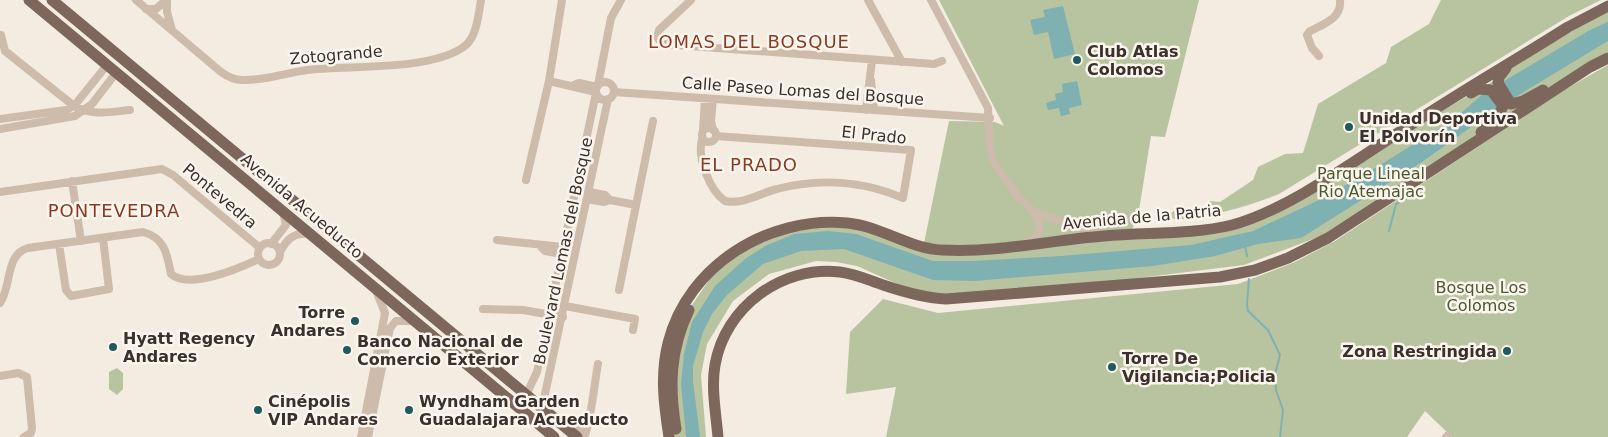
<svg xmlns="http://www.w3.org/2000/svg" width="1608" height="437" viewBox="0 0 1608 437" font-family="'DejaVu Sans',sans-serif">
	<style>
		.green { fill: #b8c4a0 }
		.water { fill: #7fb0b2 }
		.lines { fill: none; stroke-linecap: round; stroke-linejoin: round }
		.stream { stroke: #7fb0b2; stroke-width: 2 }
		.minor { stroke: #cdbbac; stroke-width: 8 }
		.primary { stroke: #7d675c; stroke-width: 11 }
		.poi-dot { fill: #1f5a5e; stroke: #fbf5ee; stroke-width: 2 }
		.labels { text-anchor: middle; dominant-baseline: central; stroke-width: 5; stroke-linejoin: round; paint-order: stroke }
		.poi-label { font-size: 16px; font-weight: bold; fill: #3b302b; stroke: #fbf5ee; text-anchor: start }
		.street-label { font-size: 16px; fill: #3b302b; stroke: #fbf5ee }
		.park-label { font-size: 16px; fill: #4a5a2e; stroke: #fbf5ee }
		.neighbourhood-label { font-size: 18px; letter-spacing: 1px; fill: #8c3b22; stroke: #fbf5ee }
	</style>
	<rect width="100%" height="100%" fill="#f4ebe1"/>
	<!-- green -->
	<path class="green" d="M939,0H1199L1165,137L1151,136L1139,210L1131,233L961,246L924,243L949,121L995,122L1004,126Z
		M1441,0H1601L1569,16L1279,194C1245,208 1212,216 1176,220L1172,218L1171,213L1175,210C1188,211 1205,216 1210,201L1220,202L1253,180L1258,167L1285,154L1303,153L1318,104L1386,63L1391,47L1429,24Z
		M1608,8V52L1329,233L1244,265L1098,283L946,296L913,291L857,266L836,262L816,261L769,274L733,301L707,344L701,375L706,437H673L671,429L674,379L685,323L692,305L722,261L787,229L863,227L929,251L1246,223L1490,83L1523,58Z
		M1608,65V437H1452L1425,411L1407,437H886L896,387L846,394L850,332L883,299L938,313L1238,284L1295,262L1335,241L1564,90Z
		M117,368L123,373V389L117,395L109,389V372Z"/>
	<!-- water -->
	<path class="water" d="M1063,6L1075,54L1054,59L1048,32L1034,35L1030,20L1045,17L1043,10Z
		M1608,22V41L1499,107L1422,162L1301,238L1258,244L1215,256L1153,266L974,281L933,280L844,249L801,251L763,264L727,295L712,314L703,332L693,366V381L700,437H686L681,384L684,354L692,322L715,286L745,259L765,246L794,234L828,231L856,234L933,261H973L1061,256L1191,245L1253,231L1317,201L1364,175L1454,119L1484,93L1590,30Z
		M1077,81L1082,105L1069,108L1070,114L1061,116L1059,108L1048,110L1046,103L1056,100L1055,94L1063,92L1062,84Z"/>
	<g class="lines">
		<!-- stream -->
		<path class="stream" d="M1389,231L1396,204L1422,190
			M1245,246L1247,256
			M1249,279L1247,304L1248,311L1268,330L1280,355L1275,374L1276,390L1283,410L1280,437"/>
		<!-- minor -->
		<path class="minor" d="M136,0L221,72C228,77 234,80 242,80C263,81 286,73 307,70C349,65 427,71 462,48C477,39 478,16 481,0
			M167,0V12L172,30
			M691,0L659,30L657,37L662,44L934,64L942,61
			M868,0L902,62
			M931,0L988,108L990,150L994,163L1016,194L1034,212L1040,228L1039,233L1032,240L1026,242
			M146,9H156L166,0
			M1,35L5,51L74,106C92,116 110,112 130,110
			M1319,56L1312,48L1307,35L1310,31C1324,24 1342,18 1340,0
			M871,80L874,110
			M549,81L596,92
			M596 91a9 9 0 1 1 18 0a9 9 0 1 1-18 0Z
			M574,85L579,83L597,87
			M598,85L611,18L621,0
			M614,92L990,118
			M713,99L711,121L713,130
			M866,110L872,60
			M0,119L66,110L74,106L107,65
			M702 135a7 7 0 1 1 14 0a7 7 0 1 1-14 0Z
			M0,129L75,116L92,104L116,73
			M703,131L705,98
			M702,139C697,157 709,190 725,201C743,205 760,193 777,189C819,178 863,181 903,198L911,150L716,136
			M526,180L549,81L562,0
			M72,181L81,241
			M0,192L162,169L173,175L260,248
			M589,192L605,195L610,200L636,205
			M587,199L604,202L610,200
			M1034,212L1101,234
			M497,240L563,247
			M258 254a11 11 0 1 1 22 0a11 11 0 1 1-22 0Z
			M59,244L66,290L71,296L109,289L103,238
			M271,244L286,225L283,212
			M540,246L545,251L562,254
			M280,252C287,239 294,232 309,234
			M619,290L653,121
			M0,303C12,286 5,254 28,248L143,232C165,238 167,254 171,274C189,290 240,268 259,259
			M565,306L635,319L633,330
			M483,309L523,310L563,317
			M0,376L18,373L27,377L32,428L31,433L24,437
			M526,395L537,372L596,93
			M542,408L608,99
			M575,435L588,418
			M361,437L385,313L377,293
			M368,437L390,328L396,321H414
			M584,437C590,428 595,379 598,364
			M1446,437L1447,436"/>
		<!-- primary -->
		<path class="primary" d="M29,0L554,437
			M52,0L577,437
			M1506,68L1499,77L1498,83L1511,104L1523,101L1543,90
			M1471,93L1478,89L1491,90L1503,106L1498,117L1481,132
			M676,429C669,386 670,350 689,310
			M669,437C664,405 660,375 668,343C688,265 768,216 847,223C881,226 909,249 943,250C997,253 1051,240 1104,236C1147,232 1191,235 1232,225C1289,210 1361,156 1412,124C1463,90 1516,60 1568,27L1608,6
			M718,437C716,414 711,388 715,365C725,307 782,265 840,272C856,274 868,280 883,285C904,292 924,298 946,299L1220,277L1255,270L1288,258L1328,238L1590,67L1608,58"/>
	</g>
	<!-- markers -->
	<g class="poi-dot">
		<circle cx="1077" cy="60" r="5"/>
		<circle cx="1349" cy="127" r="5"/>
		<circle cx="355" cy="321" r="5"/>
		<circle cx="113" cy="347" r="5"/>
		<circle cx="347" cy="350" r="5"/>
		<circle cx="1507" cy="351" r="5"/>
		<circle cx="1112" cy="367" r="5"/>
		<circle cx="258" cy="410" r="5"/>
		<circle cx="409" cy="410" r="5"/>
	</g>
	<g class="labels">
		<!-- poi labels -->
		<g class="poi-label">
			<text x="1087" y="51">Club Atlas<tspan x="1087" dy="18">Colomos</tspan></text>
			<text x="1359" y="118">Unidad Deportiva<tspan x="1359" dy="18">El Polvorín</tspan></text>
			<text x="345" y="312" text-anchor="end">Torre<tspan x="345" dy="18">Andares</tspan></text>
			<text x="123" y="338">Hyatt Regency<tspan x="123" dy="18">Andares</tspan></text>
			<text x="357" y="341">Banco Nacional de<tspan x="357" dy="18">Comercio Exterior</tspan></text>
			<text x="1497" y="351" text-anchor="end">Zona Restringida</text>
			<text x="1122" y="358">Torre De<tspan x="1122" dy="18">Vigilancia;Policia</tspan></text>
			<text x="268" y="401">Cinépolis<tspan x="268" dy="18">VIP Andares</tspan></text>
			<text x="419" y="401">Wyndham Garden<tspan x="419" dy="18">Guadalajara Acueducto</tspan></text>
		</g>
		<!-- street labels -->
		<g class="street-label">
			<text transform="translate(336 55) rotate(-5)">Zotogrande</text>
			<text transform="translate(803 91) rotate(4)">Calle Paseo Lomas del Bosque</text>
			<text transform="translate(874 135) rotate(6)">El Prado</text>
			<text transform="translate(220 196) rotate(40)">Pontevedra</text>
			<text transform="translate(302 206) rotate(40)">Avenida Acueducto</text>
			<text transform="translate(1142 217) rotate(-5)">Avenida de la Patria</text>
			<text transform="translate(563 251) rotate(-78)">Boulevard Lomas del Bosque</text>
		</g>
		<!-- park labels -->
		<g class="park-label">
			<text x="1371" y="173">Parque Lineal<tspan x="1371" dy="18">Rio Atemajac</tspan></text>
			<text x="1481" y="287">Bosque Los<tspan x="1481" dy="18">Colomos</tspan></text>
		</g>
		<!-- neighbourhood labels -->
		<g class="neighbourhood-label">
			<text x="749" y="41">LOMAS DEL BOSQUE</text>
			<text x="749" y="164">EL PRADO</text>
			<text x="114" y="210">PONTEVEDRA</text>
		</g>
	</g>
</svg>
